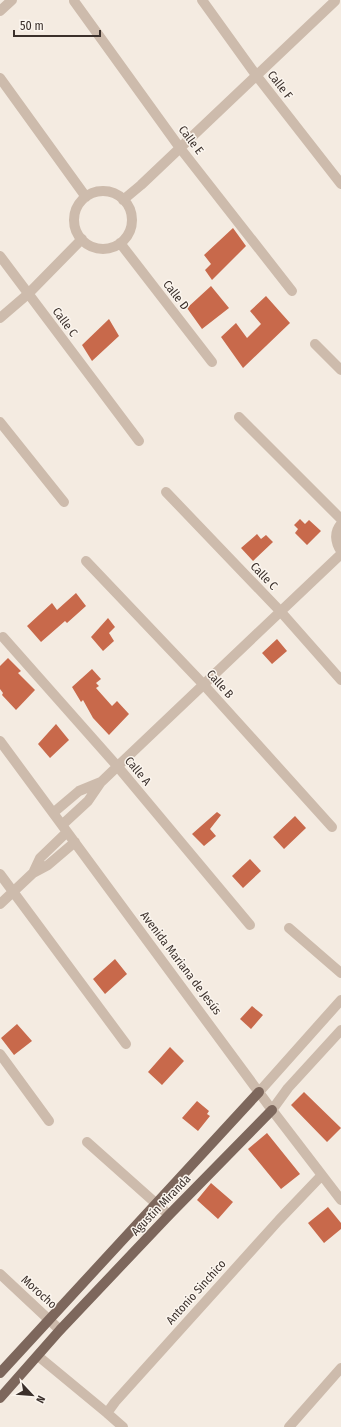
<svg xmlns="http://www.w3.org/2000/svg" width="341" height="1427" viewBox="0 0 341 1427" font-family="'Fira Sans Condensed',sans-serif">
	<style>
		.building { fill: #c8694b }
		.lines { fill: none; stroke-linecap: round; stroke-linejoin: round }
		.minor { stroke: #cdbbac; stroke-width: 10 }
		.major { stroke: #7d675c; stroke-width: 10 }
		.labels { text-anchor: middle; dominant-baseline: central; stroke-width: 3; stroke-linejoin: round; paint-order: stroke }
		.street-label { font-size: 12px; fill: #3b302b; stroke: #fbf5ee }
	</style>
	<rect width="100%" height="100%" fill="#f4ebe1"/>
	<!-- building -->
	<path class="building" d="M233,228L246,246L212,280L205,270L211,264L204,255Z
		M211,286L229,308L202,329L187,308Z
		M266,296L290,323L243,368L221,337L236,323L247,338L261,324L250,311Z
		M109,319L119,336L92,361L82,345Z
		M300,519L305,524L309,520L321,531L307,545L295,533L298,529L294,525Z
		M257,534L261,539L266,535L273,542L253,561L241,548Z
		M76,593L86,606L67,623L65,621L41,642L27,626L52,603L57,610Z
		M108,618L115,627L109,633L114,641L103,651L91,637Z
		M277,639L287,651L272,664L262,653Z
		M8,658L21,671L18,673L35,690L16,710L2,695L3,693L0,689V666Z
		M92,669L101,679L96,683L99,686L96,688L112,706L117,701L129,714L109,735L93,718L83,700L81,702L72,687Z
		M56,724L69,740L50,758L38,744Z
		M217,812L221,815L210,829L216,836L204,846L192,834Z
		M295,816L306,828L284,849L273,837Z
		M250,859L261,871L243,888L232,876Z
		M115,959L127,974L105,994L93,979Z
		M252,1006L263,1015L251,1029L240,1019Z
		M17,1024L32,1041L14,1055L1,1038Z
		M170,1047L184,1061L162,1085L148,1072Z
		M304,1092L341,1128L327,1142L291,1105Z
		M197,1101L209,1111L207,1114L210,1116L198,1131L182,1118Z
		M267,1133L300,1174L281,1189L248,1149Z
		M211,1183L233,1202L218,1219L197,1200Z
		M328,1207L341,1223V1229L324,1243L308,1223Z"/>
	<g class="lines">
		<!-- minor -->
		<path class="minor" d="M202,0L256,75L341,184
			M74,1L180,148L292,291
			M0,11L12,0
			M0,78L86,197
			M74 220a29 29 0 1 1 58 0a29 29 0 1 1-58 0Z
			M123,200L141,185L335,1
			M120,243L212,362
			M0,256L139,441
			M0,318L28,294L82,239
			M315,344L341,370
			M239,417L341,519
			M0,422L64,502
			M166,492L281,612L341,680
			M341,524C334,532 335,542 341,551
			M86,561L203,684L332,827
			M3,637L118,767L250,925
			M0,741L272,1110L341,1200
			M53,813L79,791L101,782
			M62,825L88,801L101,782L341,554
			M33,873L40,858L67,832
			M0,874L126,1044
			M0,904L33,873L48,865L75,842
			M289,928L341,973
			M0,1054L49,1121
			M259,1092L341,1000
			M272,1110L288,1088L341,1030
			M87,1142L169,1215
			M0,1274L60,1330
			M38,1356L107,1413
			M123,1427L107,1413L115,1402L279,1220L322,1175
			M289,1427L341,1368"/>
		<!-- major -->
		<path class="major" d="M0,1373L259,1092
			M0,1398L60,1330L169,1215L272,1110"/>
	</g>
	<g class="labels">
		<!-- street labels -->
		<g class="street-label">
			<text transform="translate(280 85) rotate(52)">Calle F</text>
			<text transform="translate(191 140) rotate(53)">Calle E</text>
			<text transform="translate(176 295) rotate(52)">Calle D</text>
			<text transform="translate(65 322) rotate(53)">Calle C</text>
			<text transform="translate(264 576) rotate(46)">Calle C</text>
			<text transform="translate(220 684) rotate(48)">Calle B</text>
			<text transform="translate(138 771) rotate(50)">Calle A</text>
			<text transform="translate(181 963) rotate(53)">Avenida Mariana de Jesús</text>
			<text transform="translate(161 1205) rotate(-46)">Agustín Miranda</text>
			<text transform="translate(39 1292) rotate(42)">Morocho</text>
			<text transform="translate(196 1292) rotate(-48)">Antonio Sinchico</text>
		</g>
	</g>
	<!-- north arrow -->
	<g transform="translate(32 1395) rotate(116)" stroke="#fbf5ee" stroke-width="3" paint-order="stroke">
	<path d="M0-3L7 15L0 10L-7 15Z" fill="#3b302b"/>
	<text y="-6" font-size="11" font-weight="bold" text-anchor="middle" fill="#3b302b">N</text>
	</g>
	<!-- scale -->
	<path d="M14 30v6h86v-6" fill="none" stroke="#3b302b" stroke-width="2"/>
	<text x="20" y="30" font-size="12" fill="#3b302b" stroke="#fbf5ee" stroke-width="3" paint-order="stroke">50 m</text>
</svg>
